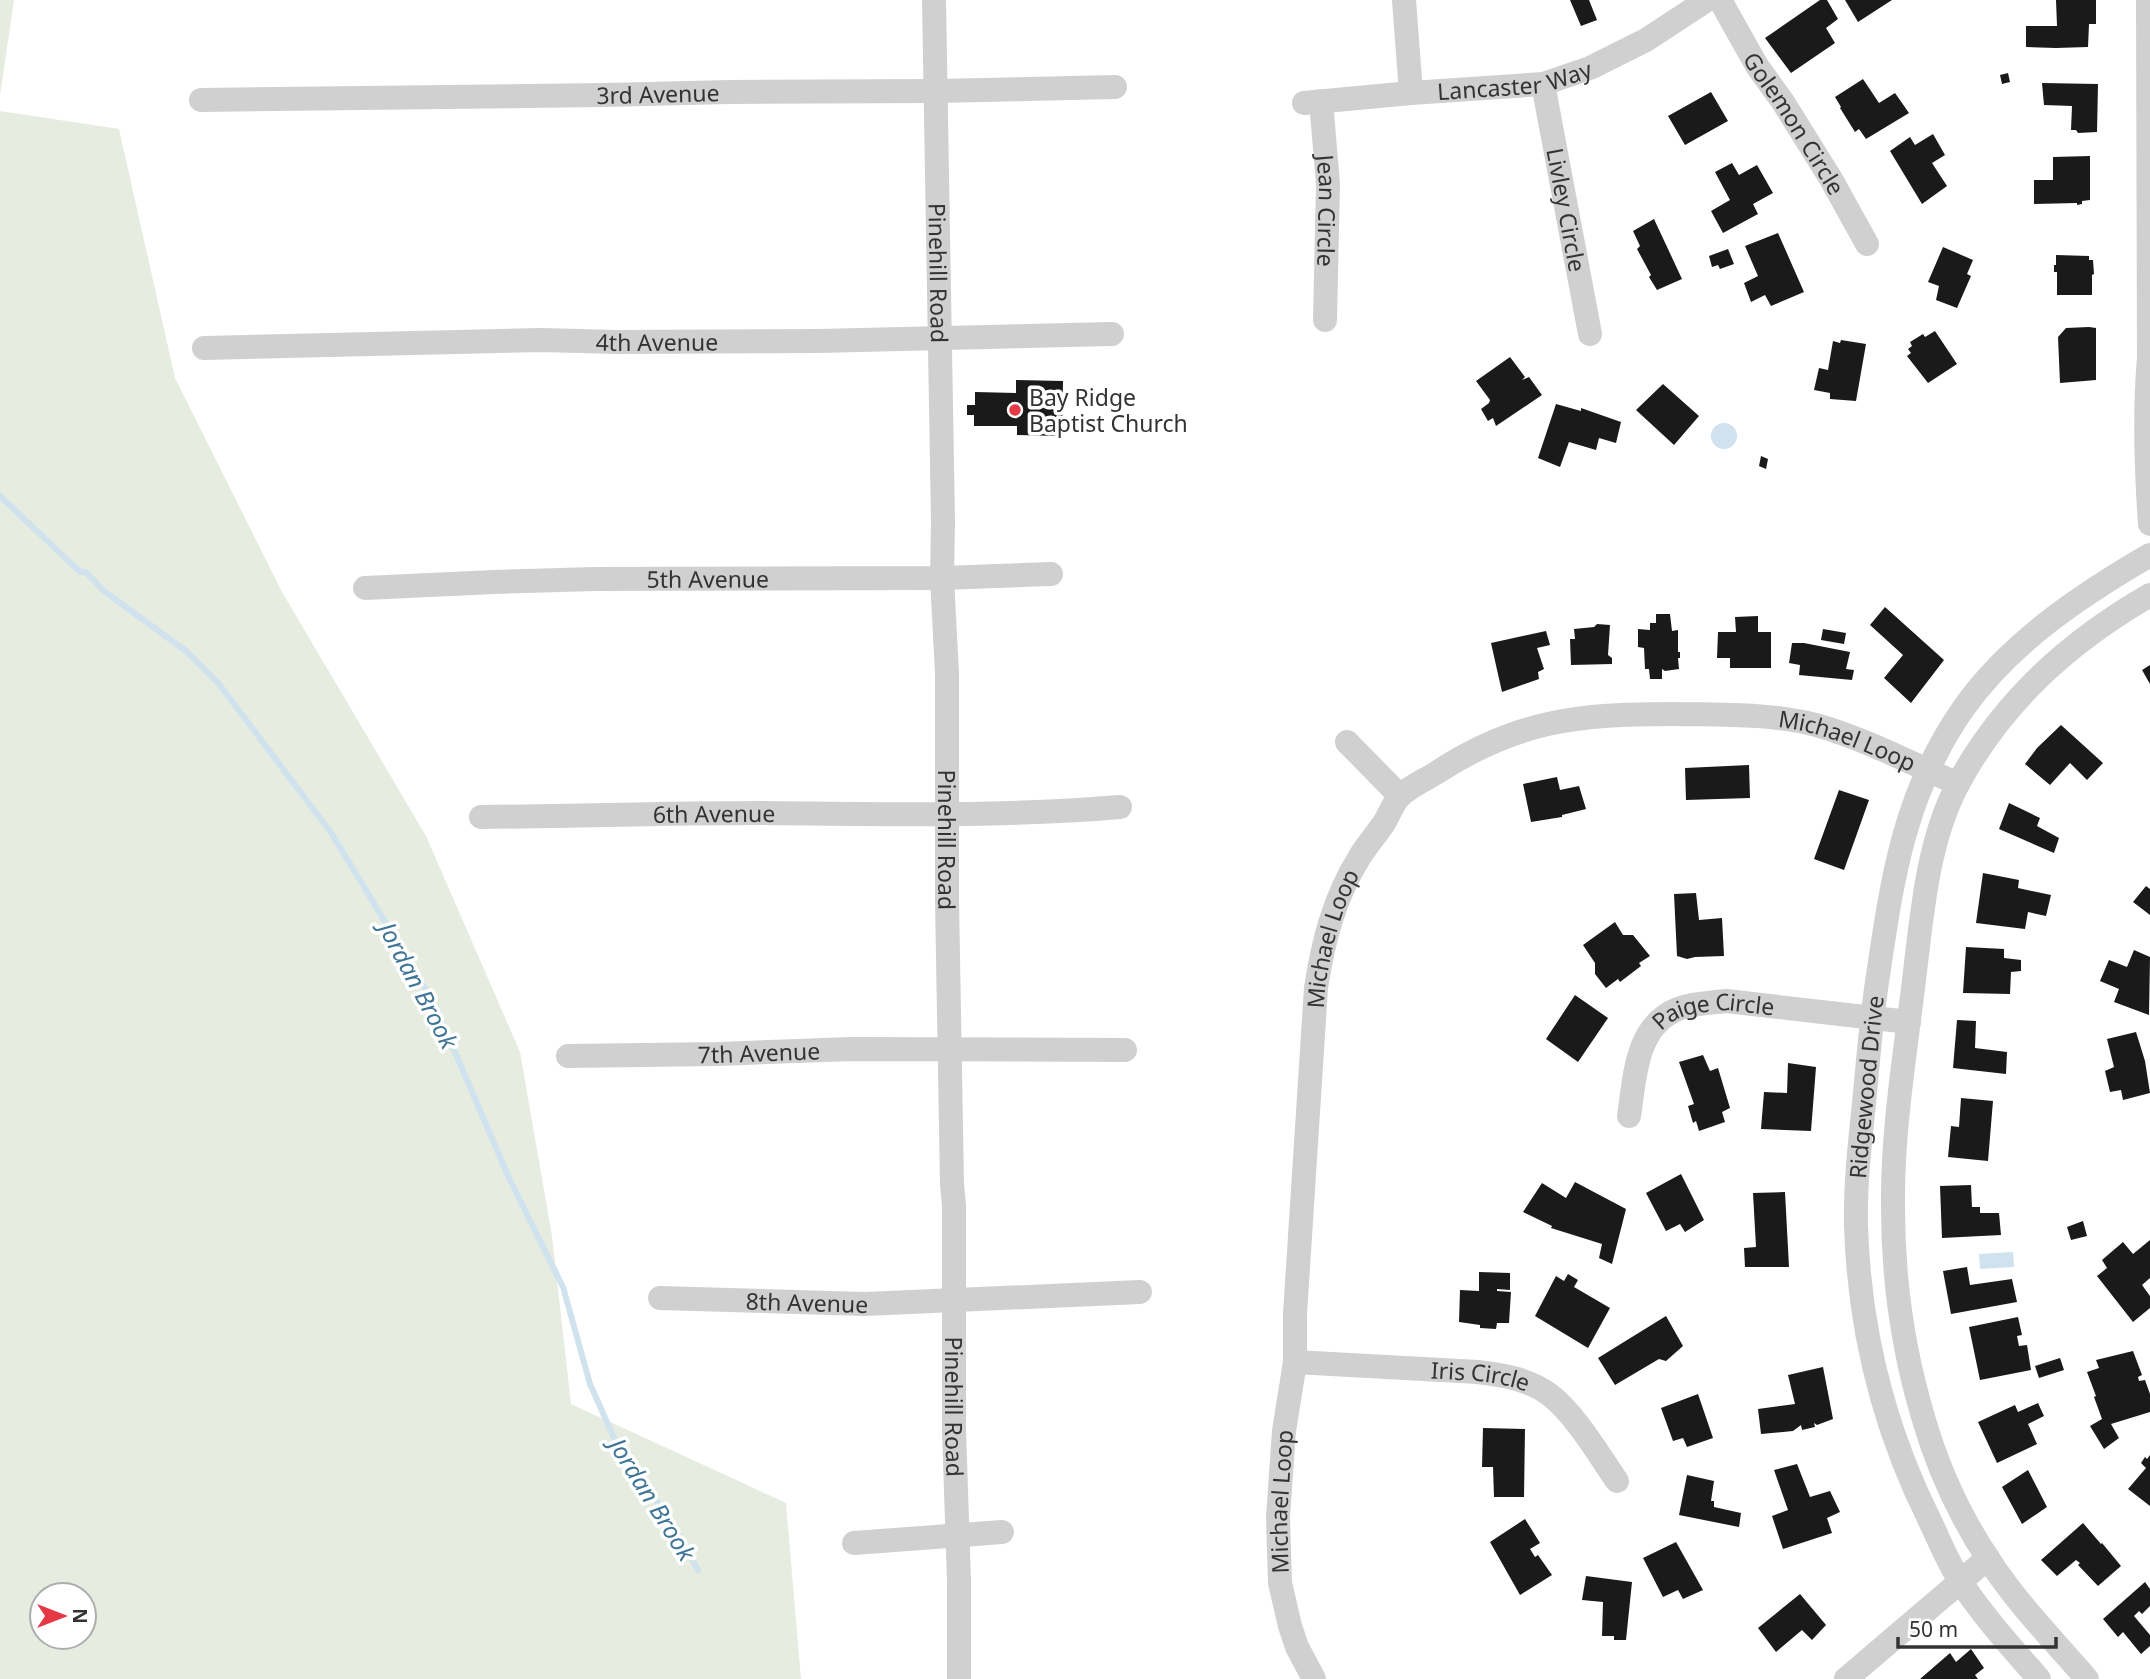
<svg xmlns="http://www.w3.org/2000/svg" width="2150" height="1679" viewBox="0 0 2150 1679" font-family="'Noto Sans',sans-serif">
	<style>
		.green { fill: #e6ecdf; fill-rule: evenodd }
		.water { fill: #cfe2ee }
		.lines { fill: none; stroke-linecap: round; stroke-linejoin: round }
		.stream { stroke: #cfe2ee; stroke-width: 6 }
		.building { fill: #1a1a1a }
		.minor { stroke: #d0d0d0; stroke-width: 24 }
		.poi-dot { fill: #e63946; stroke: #fff; stroke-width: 2.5 }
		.labels { text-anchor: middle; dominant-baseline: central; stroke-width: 7; stroke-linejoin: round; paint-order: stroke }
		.street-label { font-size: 23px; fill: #333; stroke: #fff }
		.poi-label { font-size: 23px; fill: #333; stroke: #fff; text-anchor: start }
		.water-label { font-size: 24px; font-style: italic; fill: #3f7597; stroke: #fff }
	</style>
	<rect width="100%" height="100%" fill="#fff"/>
	<!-- green -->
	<path class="green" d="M0,0H14L0,96Z
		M0,111L119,129L175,378L282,592L426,836L520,1052L552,1236L571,1404L786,1503L801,1679H0ZM84,1595V1637H42V1595Z"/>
	<!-- water -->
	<path class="water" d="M1711 436a13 13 0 1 1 26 0a13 13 0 1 1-26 0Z
		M2013,1252L2014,1267L1980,1269L1979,1254Z"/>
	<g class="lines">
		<!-- stream -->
		<path class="stream" d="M0,496L80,572H86L104,591L186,651L219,684L332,834L434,1003L509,1178L563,1287L590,1384L619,1449L673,1524L698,1570"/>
	</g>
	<!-- building -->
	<path class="building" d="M1570,0H1589L1597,20L1581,26Z
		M1820,0H1827L1838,19L1826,28L1835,43L1791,73L1765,38Z
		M1845,0H1892L1858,22Z
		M2056,0H2096V24H2089L2088,47L2056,48L2026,47V26H2057Z
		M2008,73L2010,82L2002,84L2000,75Z
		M1863,79L1879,103L1895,93L1909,113L1866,139L1859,129L1855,132L1840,108L1841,107L1835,97Z
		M2042,83L2098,84L2097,132L2078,133L2076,130H2071L2072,106L2044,105Z
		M1711,92L1728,121L1685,145L1668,116Z
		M1933,134L1945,155L1932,163L1947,186L1922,204L1890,151L1910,137L1915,145Z
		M2090,156V200L2082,201V204L2077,205V203L2034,204V180H2053V157Z
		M1732,163L1739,175L1757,165L1773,193L1753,204L1758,214L1723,233L1711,211L1730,200L1715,172Z
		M1654,219L1682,279L1657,290L1649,277L1651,275L1637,249L1640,246L1633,231Z
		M1778,233L1804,292L1771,306L1765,295L1751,302L1744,283L1758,276L1745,246Z
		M1943,247L1973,260L1967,274L1971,276L1957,308L1936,300L1939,286L1928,282Z
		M1728,249L1734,264L1720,269L1718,265L1712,267L1709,256Z
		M2056,255L2089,256V260H2093L2094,274L2092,275V295H2057V272H2054V265H2056Z
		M2089,327L2096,328V380L2060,383L2058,337L2066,328Z
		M1935,331L1957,364L1928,383L1907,356L1911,353L1908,349L1912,346L1910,342L1923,334L1925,337Z
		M1841,340L1866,344L1856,401L1830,399V393L1814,390L1819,368L1828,370L1833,341L1840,343Z
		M1510,357L1525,377L1522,380L1529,377L1542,395L1496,426L1493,418L1488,421L1481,409L1489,403L1490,400L1476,381Z
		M1016,380L1063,381L1062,436L1017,435V426H974V415H967V405H975V392L1016,393Z
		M1663,384L1699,416L1674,445L1636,410Z
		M1556,404L1581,411V408L1621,422L1616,443L1599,438L1596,450L1569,442L1560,467L1538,458Z
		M1761,456L1768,459L1766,469L1759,466Z
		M1885,607L1944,660L1911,703L1884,678L1903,655L1870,625Z
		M1656,614H1670L1672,631L1678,630V652H1680V658H1678L1679,669L1665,671L1662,669V679H1650L1649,669H1645L1644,648L1638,647V629L1650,630V623H1656Z
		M1758,616V632H1771V668H1730V658H1717L1718,632H1736L1735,617Z
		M1597,624L1610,625L1608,655L1612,658V664L1571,665L1570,639H1575L1574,629L1594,627Z
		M1823,629L1846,633L1844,644L1821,640Z
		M1546,631L1550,645L1537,648L1544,669L1538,672L1539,679L1502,692L1491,643Z
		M1792,643H1804L1850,652L1846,669L1854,670L1852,680L1799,675L1800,665L1789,663Z
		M2150,665V684L2142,670Z
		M2061,725L2103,763L2087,780L2070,763L2050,785L2025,764L2037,748Z
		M1749,765L1750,798L1686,800L1685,768Z
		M1557,777L1560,790L1579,786L1586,809L1562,815V817L1531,822L1523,784Z
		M1839,790L1869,800L1844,870L1814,859Z
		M2009,803L2040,818L2037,826L2059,838L2054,853L1999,829Z
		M1983,873L2019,880L2018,888L2051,895L2046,916L2028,912L2025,929L1976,923Z
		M2146,886L2150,889V915L2133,902Z
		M1696,893L1699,920L1722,918L1724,956L1695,957L1687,959L1677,956L1674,894Z
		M1615,922L1623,935H1633L1650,956L1639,963L1641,966L1620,982L1618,979L1606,988L1595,974V963L1583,945Z
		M1966,947L2004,949V958L2021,960V971L2011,972L2010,994L1963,993Z
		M2134,950L2150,957L2149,1015L2114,1002L2119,989L2100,981L2109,960L2127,967Z
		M1575,995L1608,1018L1578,1062L1546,1039Z
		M1957,1020L1976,1021L1975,1048L2007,1052L2006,1074L1953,1068Z
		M2136,1032L2145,1061L2150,1093L2123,1100L2121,1090L2110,1092L2105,1071L2114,1067L2107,1039Z
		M1703,1055L1710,1071L1718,1068L1730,1108L1722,1112L1725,1122L1699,1131L1696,1121L1693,1123L1688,1106L1694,1104L1679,1062Z
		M1788,1063L1816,1067L1811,1131L1761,1129L1764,1092L1787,1093Z
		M1961,1098L1993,1101L1988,1161L1948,1157L1951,1126L1959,1127Z
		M1681,1174L1704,1220L1685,1232L1680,1224L1666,1231L1646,1193Z
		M1575,1182L1626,1209L1612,1264L1599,1258L1602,1244L1551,1228L1552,1226L1523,1212L1542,1183L1566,1198Z
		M1971,1185L1972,1207H1980V1213H1999L2001,1235L1942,1238L1940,1186Z
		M1785,1192L1789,1267H1745L1744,1248L1756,1247L1753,1193Z
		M2083,1221L2087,1236L2071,1240L2067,1227Z
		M2150,1240V1278L2142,1285L2150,1296V1308L2133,1322L2097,1276L2107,1268L2102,1260L2123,1242L2133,1254Z
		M1967,1267L1970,1285L2012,1279L2017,1302L1951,1314L1943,1271Z
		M1479,1272L1510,1273V1290L1497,1289V1291L1511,1292L1509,1323H1497L1496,1329L1480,1328V1325L1459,1322L1460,1290L1479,1291Z
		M1568,1274L1578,1280L1574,1287L1610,1308L1588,1348L1535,1316L1556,1276L1564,1281Z
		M1666,1316L1683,1346L1666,1361L1659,1359L1615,1385L1598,1358Z
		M2018,1317L2022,1335L2017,1336L2019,1346L2027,1345L2031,1370L1980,1380L1969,1327Z
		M2133,1351L2142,1375L2138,1377L2139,1381L2145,1380L2150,1394V1412L2111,1424L2119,1438L2104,1449L2090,1426L2102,1419L2094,1397L2096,1396L2087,1372L2099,1368L2096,1360Z
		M2060,1358L2064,1370L2039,1378L2035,1366Z
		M1823,1367L1833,1419L1817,1425L1814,1423L1815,1427L1802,1430L1801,1425L1793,1431L1761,1434L1758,1409L1795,1404L1788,1375Z
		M1698,1394L1713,1438L1687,1447L1683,1438L1673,1441L1661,1408Z
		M2038,1403L2044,1416L2028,1424L2037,1444L1997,1463L1978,1422L2015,1405L2018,1412Z
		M1483,1428L1525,1429L1524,1497H1494L1493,1467H1482Z
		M2150,1455V1506L2128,1489L2146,1468L2141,1463L2145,1457L2147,1459Z
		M1797,1464L1810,1497L1830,1491L1840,1512L1827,1518L1832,1533L1783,1549L1772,1516L1788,1510L1774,1470Z
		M2028,1470L2047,1507L2022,1524L2002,1487Z
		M1687,1475L1714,1481L1711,1501H1714V1507L1741,1513L1739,1527L1679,1515Z
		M1525,1519L1540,1543L1530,1549L1535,1557L1538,1555L1552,1575L1520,1595L1490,1542Z
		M2083,1523L2101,1544L2102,1543L2121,1566L2098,1586L2078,1565L2080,1563L2076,1560L2057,1576L2041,1560Z
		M1676,1542L1703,1590L1683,1599L1678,1590L1663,1597L1643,1558Z
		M1586,1576L1632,1582L1626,1640H1614V1636H1602L1603,1602L1582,1600Z
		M2145,1582L2150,1589V1606L2142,1614L2139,1611L2134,1616L2150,1635V1646L2141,1654L2123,1632L2118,1637L2103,1619Z
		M1800,1594L1826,1625L1812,1640L1802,1630L1776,1652L1758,1628Z
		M1971,1649L1984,1668L1975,1675L1978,1679H1920L1950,1653L1956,1662Z"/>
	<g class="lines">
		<!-- minor -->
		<g class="minor">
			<path id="s1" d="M934,0L943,522L942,578L947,674V900L952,1184L954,1206V1430L959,1581V1679"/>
			<path d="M1404,0L1411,93"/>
			<path id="s2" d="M1720,0L1757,66L1783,102L1831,179L1867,244"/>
			<path d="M2148,0L2149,358C2144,414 2146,468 2150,524"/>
			<path id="s3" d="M1543,84L1590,334"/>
			<path id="s4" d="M201,100L605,95L729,92L936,91L1115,87"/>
			<path id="s5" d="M1321,101L1328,184L1325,320"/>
			<path id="s6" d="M1304,103L1411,93L1543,84L1590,68L1646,40L1707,0"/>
			<path id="s7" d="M204,348L541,340L617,342L818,341L1112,334"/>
			<path id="s8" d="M365,588L494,582L595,579L942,578L1051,574"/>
			<path d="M1347,742L1400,796"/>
			<path id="s9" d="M481,817C575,816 669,813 763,813C882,814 1001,817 1120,807"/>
			<path id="s10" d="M568,1056L718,1054L852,1049L1125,1050"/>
			<path id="s11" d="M1629,1116C1635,1078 1635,1026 1678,1009C1693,1003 1710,1003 1726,1001L1909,1022"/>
			<path id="s12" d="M660,1298L865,1304L1140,1292"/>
			<path id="s13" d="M1295,1362L1478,1372C1503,1375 1529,1379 1550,1395C1575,1414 1599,1455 1617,1481"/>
			<path d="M854,1543L1002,1532"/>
			<path id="s14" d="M1314,1679L1297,1647L1290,1626L1280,1583L1278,1517L1284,1431L1295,1362V1314L1316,988C1323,942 1334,898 1359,858C1366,846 1376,835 1384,823C1389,815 1393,803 1400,796C1409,787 1425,780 1436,773C1517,720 1579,714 1673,714C1720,715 1770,713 1816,725C1865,739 1911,763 1958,784"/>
			<path d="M1846,1679L1988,1558"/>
			<path id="s15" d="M2039,1679C2013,1649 1984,1617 1962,1584C1949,1565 1940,1542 1930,1521C1883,1427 1859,1330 1856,1225C1855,1184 1860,1143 1864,1103C1868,1062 1871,1022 1877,982C1892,881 1903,795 1963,709C2009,643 2081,595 2150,555"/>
			<path d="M2087,1679C2054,1641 2016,1602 1989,1560C1961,1518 1938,1468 1924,1420C1903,1351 1893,1279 1893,1207C1892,1132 1905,1055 1914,980C1922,915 1927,841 1959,782C2004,700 2069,642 2150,595"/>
		</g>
	</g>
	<!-- markers -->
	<circle class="poi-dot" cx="1015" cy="410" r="7"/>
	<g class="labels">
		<!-- street labels -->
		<g class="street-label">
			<text stroke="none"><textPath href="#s6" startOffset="212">Lancaster Way</textPath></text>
			<text stroke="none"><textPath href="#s4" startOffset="457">3rd Avenue</textPath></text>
			<text stroke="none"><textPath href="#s2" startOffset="144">Golemon Circle</textPath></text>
			<text stroke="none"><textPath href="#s3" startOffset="128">Livley Circle</textPath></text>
			<text stroke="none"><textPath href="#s5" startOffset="110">Jean Circle</textPath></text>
			<text stroke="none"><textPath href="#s1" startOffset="273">Pinehill Road</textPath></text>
			<text stroke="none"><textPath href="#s7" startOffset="453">4th Avenue</textPath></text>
			<text stroke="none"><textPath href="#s8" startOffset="343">5th Avenue</textPath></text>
			<text stroke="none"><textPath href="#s14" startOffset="1381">Michael Loop</textPath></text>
			<text stroke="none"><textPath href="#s9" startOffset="233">6th Avenue</textPath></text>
			<text stroke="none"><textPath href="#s1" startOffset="840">Pinehill Road</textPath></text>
			<text stroke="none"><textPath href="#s14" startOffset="751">Michael Loop</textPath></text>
			<text stroke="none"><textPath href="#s11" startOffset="159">Paige Circle</textPath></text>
			<text stroke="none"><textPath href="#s10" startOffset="191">7th Avenue</textPath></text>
			<text stroke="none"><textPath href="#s15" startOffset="639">Ridgewood Drive</textPath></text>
			<text stroke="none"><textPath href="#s12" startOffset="147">8th Avenue</textPath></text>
			<text stroke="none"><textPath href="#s13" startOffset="186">Iris Circle</textPath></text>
			<text stroke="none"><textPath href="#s1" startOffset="1407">Pinehill Road</textPath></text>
			<text stroke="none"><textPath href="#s14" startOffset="184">Michael Loop</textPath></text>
		</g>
		<!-- poi labels -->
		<g class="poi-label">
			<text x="1029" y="397">Bay Ridge<tspan x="1029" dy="26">Baptist Church</tspan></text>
		</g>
		<!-- water labels -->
		<g class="water-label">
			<text transform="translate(419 985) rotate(62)">Jordan Brook</text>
			<text transform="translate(653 1499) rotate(58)">Jordan Brook</text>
		</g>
	</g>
	<!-- north arrow -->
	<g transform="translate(63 1616) rotate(90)"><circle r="33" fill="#ffffff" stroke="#adadad" stroke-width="2"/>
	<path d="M0-5L12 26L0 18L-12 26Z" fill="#e63946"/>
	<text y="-10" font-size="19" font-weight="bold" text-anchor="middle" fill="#333333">N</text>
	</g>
	<!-- scale -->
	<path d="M1898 1637v10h158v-10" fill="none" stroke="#333333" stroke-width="3.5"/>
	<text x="1909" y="1637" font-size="21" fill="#333333" stroke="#ffffff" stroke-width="5" paint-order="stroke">50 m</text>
</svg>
